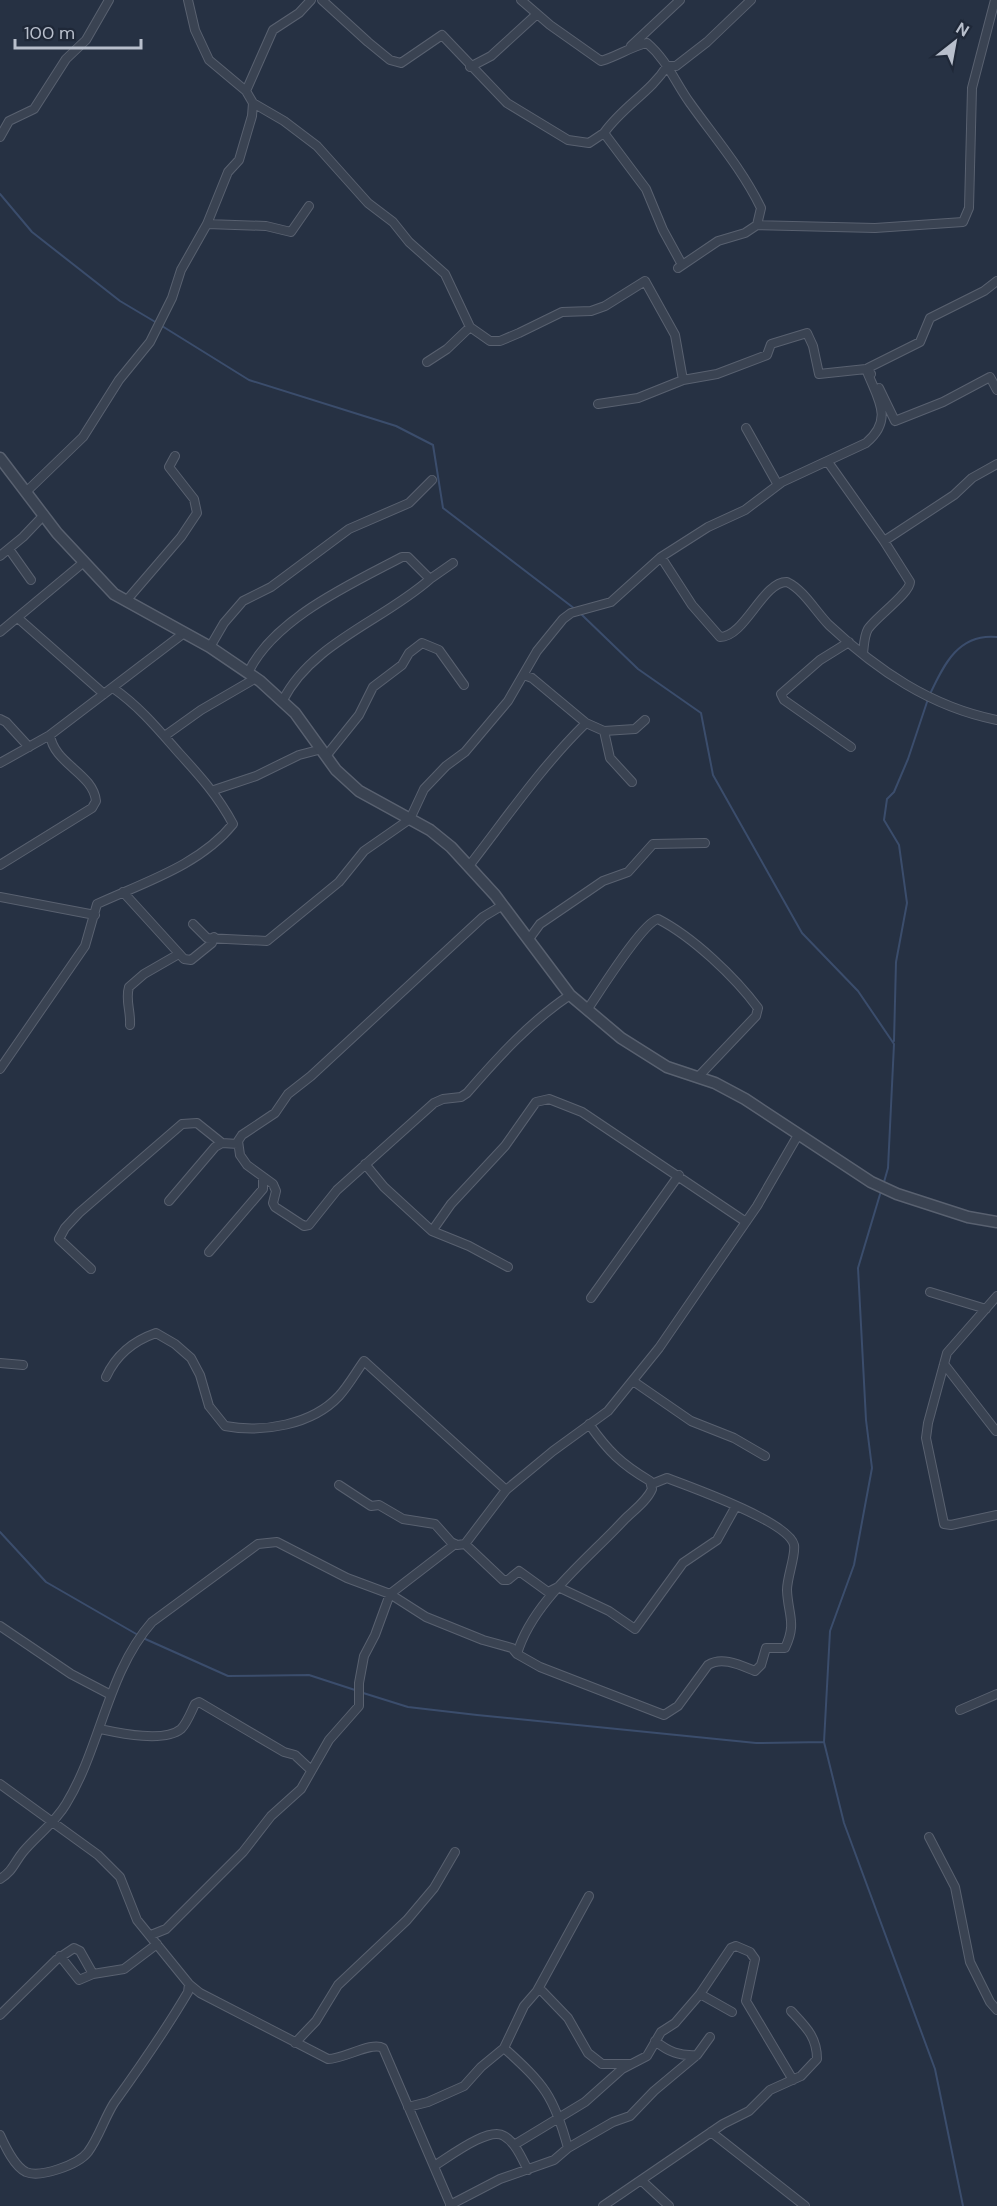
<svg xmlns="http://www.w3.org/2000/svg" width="997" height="2206" viewBox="0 0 997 2206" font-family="'DM Sans',sans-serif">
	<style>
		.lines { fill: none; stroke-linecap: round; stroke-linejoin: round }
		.stream { stroke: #3b4d6c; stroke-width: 2 }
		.minor-casing { stroke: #596170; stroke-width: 10 }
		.tertiary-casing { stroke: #596170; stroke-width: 13 }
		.minor { stroke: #3a4352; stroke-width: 8 }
		.tertiary { stroke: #3a4352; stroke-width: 10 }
	</style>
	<rect width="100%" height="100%" fill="#263143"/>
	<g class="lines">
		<!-- stream -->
		<path class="stream" d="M0,194L32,232L120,301L157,323
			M162,326L249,380L396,426L433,445L443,508L575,609
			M581,614L638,669L701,713L713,775L802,933L858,991L894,1044L888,1168L884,1182
			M930,694C944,664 959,633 997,637
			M894,1041L896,962L907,903L899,845L884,820L887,799L894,792L908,759L928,699
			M881,1191L858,1268L866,1420L872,1468L854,1565L830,1631L824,1742L844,1823L935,2069L963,2206
			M0,1532L46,1582L138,1635
			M143,1638L228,1676L309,1675L355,1690
			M360,1692L408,1707L477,1715L756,1743L824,1742"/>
		<defs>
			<path id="minor" d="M322,0L368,42L390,60L401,63L442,35L507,103L568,140L589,143L604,133
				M521,0L550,25L601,61C618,56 630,47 647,43C667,60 675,82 690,103C715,138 742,169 761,208L757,225L745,233L718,241L678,268
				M631,46L680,0
				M470,67L491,56L537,14
				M246,91L273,30L299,13L311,0
				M253,103L284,121L317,146L368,203L393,222L409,242L445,274L470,327L490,341H500L519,333L562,312L591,311L605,306L645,281L675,335L683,380
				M0,137L9,121L34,109L66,59L86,40L109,0
				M207,224L266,226L291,232L309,206
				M757,225L875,228L963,222L969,208L972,88L995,0
				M680,261L663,230L646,189L604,133C623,106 651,92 667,66H676L707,42L751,0
				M427,362L447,349L470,327
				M871,374L868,368L920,342L930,318L984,291L997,281
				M879,388L895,421L943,402L990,377L997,390
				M746,428L778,485
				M828,462L884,541L910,582C910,593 876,617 868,629C864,636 864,646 863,653
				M26,492L83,437L119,380L150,342L172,298L181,270L207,224L228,172L239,160L252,116L253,103L246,91L209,60L195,30L188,0
				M884,541L954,495L972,478L997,464
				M9,549L31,580
				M0,556L23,537L44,515
				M661,557L692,605L720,637C745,637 763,581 787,582C804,590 816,612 829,625C877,670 931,707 997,720
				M126,601L181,537L197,513L194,499L169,467L175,456
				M19,619L104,694
				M0,632L84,562
				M849,642L820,660L781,694L784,700L851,747
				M210,647L224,623L243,601L271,587L349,529L409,503L432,480
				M248,673C273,619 351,584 402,557H408L430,579L453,563
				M524,675L532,678L586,723L604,731L610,758L632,782
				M283,700C312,643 384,620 430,579
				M0,719L6,722L29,747
				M604,731L635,729L645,720
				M166,735L201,710L256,678
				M326,756L359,715L373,687L402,665L409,653L422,643L439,650L464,685
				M0,763L50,735L184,633
				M214,790L256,776L299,755L322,749
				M0,865L92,808L96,801C93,773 54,764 50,735
				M469,866C507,817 542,766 586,723
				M123,892L184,959L191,960L212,943L214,937
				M0,897L95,915
				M503,905L483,917L311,1076L288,1094L275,1113L242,1135L238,1141L240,1155L247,1165L273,1184L276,1191L273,1203L275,1207L304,1226L309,1225L337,1190L434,1103L443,1099L461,1097L467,1093C498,1057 531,1021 570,995
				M193,924L207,938L267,941L339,882L364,851L410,819L424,789L446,766L465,752L508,701L537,651L563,619L571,613L611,602L661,557L708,527L745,510L782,482L866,443C895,419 877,398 866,369L819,374L813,346L807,333L771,344L767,355L717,374L683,380L638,398L598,404
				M529,939L540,924L603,881L628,872L653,844L705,843
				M587,1010C599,993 642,923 658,919C693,937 735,977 758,1008L756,1016L698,1077
				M130,1025C131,1011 125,1000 129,987L144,974L177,955
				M0,1069L85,946L97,904C145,882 200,865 233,824C218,796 200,776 179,753C158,729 140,707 113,688
				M365,1164L384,1187L432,1231L469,1246L508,1267
				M169,1201L215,1147L222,1143L238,1144
				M432,1231L451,1204L505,1146L536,1102L549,1099L582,1112L746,1222
				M209,1252L263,1189V1178
				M91,1269L59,1239L65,1228L79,1213L182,1124L197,1123L222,1143
				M930,1292L986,1309
				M997,1296L947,1353L928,1423L926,1438L944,1524L951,1525L997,1515
				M591,1298L679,1175
				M0,1363L23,1365
				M944,1364L996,1431
				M106,1377C116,1355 133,1341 156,1333L175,1344L191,1358L200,1375L209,1406L225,1426C263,1433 312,1425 339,1396C349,1385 356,1372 364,1361L506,1490
				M633,1381L691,1421L734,1438L765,1456
				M339,1485L371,1506L379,1505L403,1519L435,1524L451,1542L457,1545L465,1544L506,1490L553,1451L608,1411L659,1348L705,1281L757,1206L798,1135
				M465,1544L503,1580H508L519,1571L548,1592L558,1587
				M558,1587L609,1611L635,1629L683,1563L717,1540L736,1506
				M0,1626L71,1674L111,1695
				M517,1654L540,1667L664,1715L678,1706L708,1665C722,1656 740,1665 755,1671L761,1665L766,1648H785C797,1623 788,1615 787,1590C787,1577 796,1555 794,1545C789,1522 691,1487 667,1478L652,1484
				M960,1710L997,1694
				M100,1729C119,1733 164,1743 181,1729C187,1723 191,1712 195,1704L199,1702L284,1752L295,1755L311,1770
				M0,1784L98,1855L120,1877L137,1920L189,1984L200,1993L328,2059C344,2059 372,2041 383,2048L451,2206
				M929,1837L955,1887L970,1962L990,2002L997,2010
				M0,1879C13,1871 14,1863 23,1852C37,1835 55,1823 66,1804C101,1747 107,1673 152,1622L258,1544L277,1542L347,1578L390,1594L426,1617L483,1640L512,1648L517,1654C532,1602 588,1559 624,1520C633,1511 647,1501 652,1489L650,1481C621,1464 608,1451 589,1424
				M151,1935L166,1929L243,1852L271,1816L301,1789L329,1740L359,1706V1683L364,1656L375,1635L390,1594L455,1544
				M60,1956L79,1980L93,1974L124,1969L157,1944
				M537,1991L589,1896
				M700,1994L732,2012
				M0,2015L56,1960L74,1948L80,1951L93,1974
				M655,2041C669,2052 679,2056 697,2055L710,2037
				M295,2043L316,2021L338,1985L407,1920L434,1888L455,1852
				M504,2048C544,2084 554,2096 568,2148
				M408,2107L428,2102L464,2086L481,2067L504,2048L524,2006L537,1991H542L568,2018L588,2053L602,2064H630
				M711,2132L805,2206
				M0,2135C5,2146 14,2166 26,2172C40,2178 78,2165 88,2152C99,2137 104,2119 114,2103C140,2067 165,2031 188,1992L189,1984
				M514,2145L585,2102L622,2069L647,2056L661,2032L675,2023L700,1994L731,1948L736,1946L750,1952L755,1959L746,2001L793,2080
				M434,2166C449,2157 489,2126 504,2136C516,2143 522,2159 528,2170
				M641,2180L669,2206
				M450,2205L500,2179L554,2160L568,2148L613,2122L630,2116L654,2091L697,2055
				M603,2206L723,2124L749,2111L770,2090L801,2076L817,2059C817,2037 806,2027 791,2011"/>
			<path id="tertiary" d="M0,458L57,533L114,594L210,647L260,681L295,713L336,770L359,791L430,830L451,847L495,895L570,995L621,1038L667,1067L715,1083L745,1099L871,1182L897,1194L968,1217L997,1222"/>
		</defs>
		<!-- minor casing -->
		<use href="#minor" class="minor-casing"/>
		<!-- tertiary casing -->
		<use href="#tertiary" class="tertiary-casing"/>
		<!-- minor -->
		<use href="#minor" class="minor"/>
		<!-- tertiary -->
		<use href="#tertiary" class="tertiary"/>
	</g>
	<!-- north arrow -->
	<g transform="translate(955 42) rotate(31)" stroke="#1f2838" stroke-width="4.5" paint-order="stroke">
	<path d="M0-4.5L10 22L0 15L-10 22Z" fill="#b8bfcc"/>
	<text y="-9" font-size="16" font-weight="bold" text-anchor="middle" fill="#b8bfcc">N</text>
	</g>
	<!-- scale -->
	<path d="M15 39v9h126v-9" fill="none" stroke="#b8bfcc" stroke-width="3"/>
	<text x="24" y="39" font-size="18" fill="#b8bfcc" stroke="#1f2838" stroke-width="4.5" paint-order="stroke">100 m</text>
</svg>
